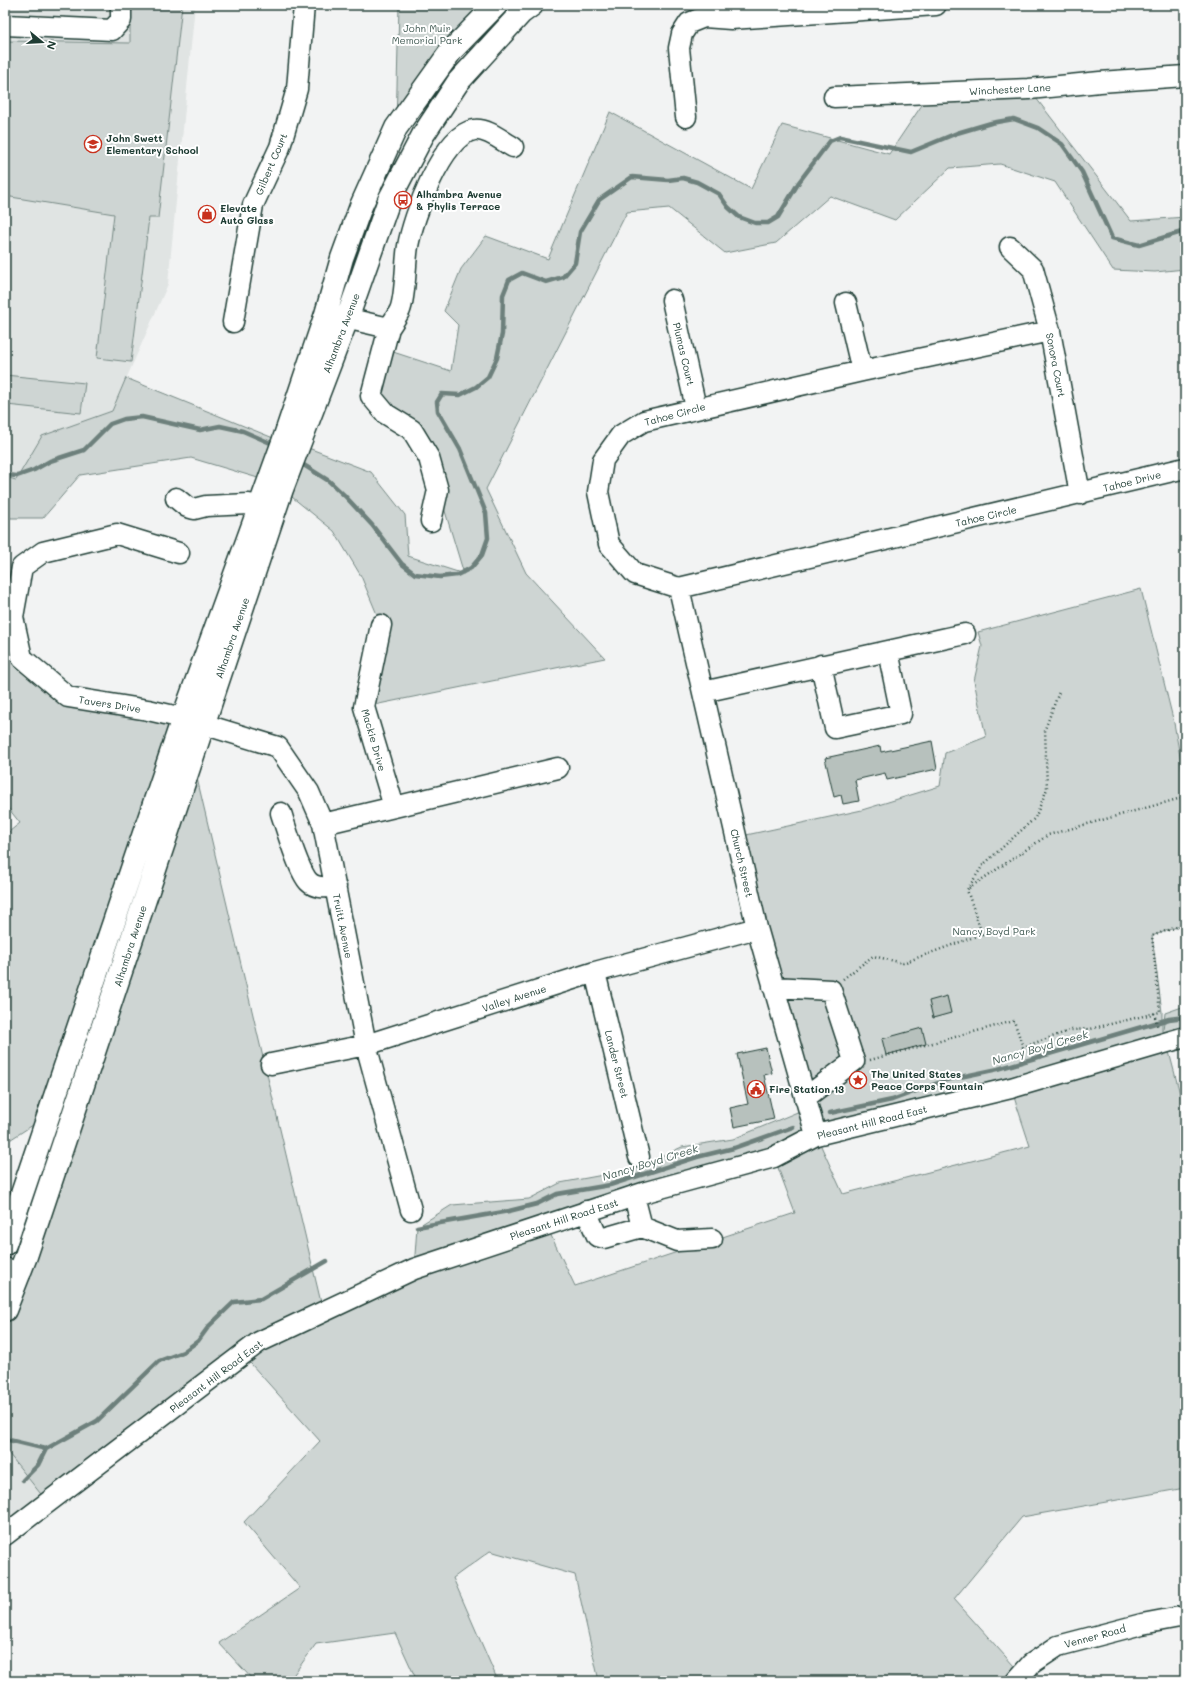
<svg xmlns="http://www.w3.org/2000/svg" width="1190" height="1686" viewBox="0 0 1190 1686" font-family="Mali,sans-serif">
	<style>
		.built { fill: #e0e4e3 }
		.green { fill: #ced5d3; stroke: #768984; fill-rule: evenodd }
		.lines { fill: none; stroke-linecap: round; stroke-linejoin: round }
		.stream { stroke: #6d807b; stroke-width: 4.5 }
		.building { fill: #b7c1bd; stroke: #1f3d34 }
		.minor-casing { stroke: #1f3d34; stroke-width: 23 }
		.major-casing { stroke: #1f3d34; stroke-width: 25 }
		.path { stroke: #1f3d34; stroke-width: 2.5; stroke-dasharray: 1 3; stroke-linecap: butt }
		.minor { stroke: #fff; stroke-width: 20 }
		.major { stroke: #fff; stroke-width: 22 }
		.labels { text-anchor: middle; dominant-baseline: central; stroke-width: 4; stroke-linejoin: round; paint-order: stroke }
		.park-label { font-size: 10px; fill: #425b54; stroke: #fff }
		.street-label { font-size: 10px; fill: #1f3d34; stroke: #fff }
		.poi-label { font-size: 10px; font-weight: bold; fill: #1f3d34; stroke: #fff; text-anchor: start }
		.water-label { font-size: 11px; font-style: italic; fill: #465f57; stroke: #fff }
	</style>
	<rect width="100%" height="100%" fill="#f2f3f3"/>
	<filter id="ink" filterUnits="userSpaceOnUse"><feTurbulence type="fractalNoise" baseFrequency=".025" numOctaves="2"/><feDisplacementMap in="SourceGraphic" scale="8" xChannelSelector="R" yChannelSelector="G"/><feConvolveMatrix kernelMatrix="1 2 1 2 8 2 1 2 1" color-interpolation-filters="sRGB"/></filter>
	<g filter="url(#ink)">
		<!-- built -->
		<path class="built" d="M5,5H195L168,284L112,411L42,436L16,481L5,477Z
			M5,1449L48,1503L5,1535Z"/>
		<!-- green -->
		<path class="green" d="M130,5H182L158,218H149L131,362L97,358L114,214L5,196V41L130,43Z
			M399,5H496L396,128Z
			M1029,89L1131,221L1185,217V269L1155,272L1113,270L1055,182L1000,164L950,168L895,220L830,196L776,243L725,253L669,208L627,212L486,489L526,573L605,658L364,707L381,624L361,576L334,531L282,489L298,444L371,472L405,515L408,556L464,574L429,458L371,396L384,349L451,371L458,325L444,311L461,269L486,236L548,259L610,112L751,189L782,125L889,154L930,93Z
			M5,375L85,383L81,413L7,405L9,390H5Z
			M126,378L283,442L268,481L191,458L80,475L43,518H5V477L16,480L42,436L112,411Z
			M1141,589L1174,723L1185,784V924L1152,936L1162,1012V1038L1165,1013L1185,1006V1029L1168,1048L1185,1113V1488L1022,1517L954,1599L1022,1675L1016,1681H599L575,1575L490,1551L453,1578L498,1681H417L395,1633L316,1644L289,1681H254L219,1643L300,1588L244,1522L320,1441L243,1355L48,1503L5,1449V1310L192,757L323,1311L414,1269L417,1227L452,1205L529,1199L560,1183L630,1170L682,1147L733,1139L807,1108L737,837L862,810L940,786L945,753L986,737L974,681L982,646L978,632ZM1011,1088L1030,1146L843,1194L816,1135ZM774,1157L795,1213L575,1286L546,1225Z
			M20,645L68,697L183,718L50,1114L5,1143V835L20,823L5,804V653Z"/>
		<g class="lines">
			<!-- stream -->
			<path class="stream" d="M299,462L329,481L345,496L372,525L402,564L415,574L440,577L457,575L471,568L482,555L488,538L486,513L460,449L438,411L437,402L442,394L460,395L476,387L488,377L497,358L502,334L503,295L509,280L522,273L546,282L563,277L575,263L580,232L599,200L632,177L668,180L683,178L697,182L719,194L728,207L739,217L755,223H768L778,217L799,182L830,141L840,137L911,152L957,133L991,123L1014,119L1038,128L1062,144L1082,172L1112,238L1139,245L1185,231
				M5,475L17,476L34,470L50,461L84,450L110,424L124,419L142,417L200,430L220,426L243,431L275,445
				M830,1113L892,1100L946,1080L998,1069L1169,1019L1185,1017
				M417,1227L509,1211L537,1204L557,1194L610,1185L697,1157L734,1148L793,1127
				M5,1439L46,1449
				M23,1480L38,1465L46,1449L97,1421L159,1361L183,1352L198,1341L209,1326L234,1302L261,1299L327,1261"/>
		</g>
		<!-- building -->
		<path class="building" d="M932,741L937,769L887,780L885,773L855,780L859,801L843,804L841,795L834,797L825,758L880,746L881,752Z
			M947,996L951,1013L933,1018L929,1001Z
			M922,1028L926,1044L886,1055L882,1039Z
			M766,1048L772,1073L764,1075L774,1119L734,1127L730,1108L748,1104L737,1054Z"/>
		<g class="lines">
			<defs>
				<path id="minor" d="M5,25L112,30L121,20V5
					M834,97L1029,89L1100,82L1185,76
					M686,117L679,48L682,34L689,23L704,17L731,19L936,5
					M1010,247L1033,269L1050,331L1080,494
					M672,300L696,408
					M846,303L862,371
					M332,315L389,328C393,322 397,316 400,310C406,295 405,263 408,246C413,218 442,135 474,130C487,128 502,141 513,147
					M233,322L253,205L280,147L297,89L304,5
					M389,328L371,396L386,414L412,430L429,458L438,490L431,521
					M1050,331L862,371L644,421L621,435L603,460L598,492L609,544L635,574L679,588L1185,468
					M176,498L187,507L194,509L206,506L249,504L274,513
					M179,553L117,534L43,552L22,567L13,617L22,658L68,697L148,710L183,718L278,747L309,792L323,824L366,1045L411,1210
					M679,588L757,928L816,1135
					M381,625L364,707L394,807
					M821,665L835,728L901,714L888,651
					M703,692L965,634
					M281,813C286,828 299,872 309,882C316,889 327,887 336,887
					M323,824L558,768
					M595,972L639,1157
					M773,987L831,990L854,1061L805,1098
					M271,1064L366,1045L595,972L757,928
					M586,1211L597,1236L604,1238L642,1227L634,1196
					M642,1227L677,1241L712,1239
					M5,1268L20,1274
					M5,1535L259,1342L414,1269L646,1192L774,1157L816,1135L1011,1088L1185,1037
					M1016,1681L1031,1664L1058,1646L1142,1624L1185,1616"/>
				<path id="major" d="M5,1244L183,718L283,442L326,314L342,258L361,206L396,128L451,51L496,5
					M5,1310L26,1256L282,489L347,319L389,200L423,135L458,82L521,13L532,5"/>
			</defs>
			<!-- minor casing -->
			<use href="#minor" class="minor-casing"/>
			<!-- major casing -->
			<use href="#major" class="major-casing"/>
			<!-- path -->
			<path class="path" d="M969,888L1048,835L1185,797
				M843,979L873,956L903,963L982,934L967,890L983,865L1035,818L1047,789L1045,729L1059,692
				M1154,1013L1158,1028
				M870,1060L1014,1021L1023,1047L1072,1030L1090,1029L1160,1012L1152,936L1185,924"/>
			<!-- minor -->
			<use href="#minor" class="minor"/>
			<!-- major -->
			<use href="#major" class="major"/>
		</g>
	</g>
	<!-- icons -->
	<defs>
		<symbol id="school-ring" viewBox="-11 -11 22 22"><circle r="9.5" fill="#fff" stroke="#c8321e" stroke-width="1.5"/><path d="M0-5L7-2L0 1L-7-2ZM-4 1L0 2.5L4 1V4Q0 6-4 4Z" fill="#c8321e"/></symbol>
		<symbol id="bus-ring" viewBox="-11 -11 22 22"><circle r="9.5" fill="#fff" stroke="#c8321e" stroke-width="1.5"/><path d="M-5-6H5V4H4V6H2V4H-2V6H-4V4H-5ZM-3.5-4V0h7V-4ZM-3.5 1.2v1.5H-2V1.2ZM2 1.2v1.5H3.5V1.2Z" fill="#c8321e"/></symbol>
		<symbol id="shop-ring" viewBox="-11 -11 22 22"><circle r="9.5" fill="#fff" stroke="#c8321e" stroke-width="1.5"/><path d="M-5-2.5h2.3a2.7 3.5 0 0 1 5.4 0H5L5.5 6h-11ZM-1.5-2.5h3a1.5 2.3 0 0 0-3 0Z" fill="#c8321e"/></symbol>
		<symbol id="sight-ring" viewBox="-11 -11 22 22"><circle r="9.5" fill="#fff" stroke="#c8321e" stroke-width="1.5"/><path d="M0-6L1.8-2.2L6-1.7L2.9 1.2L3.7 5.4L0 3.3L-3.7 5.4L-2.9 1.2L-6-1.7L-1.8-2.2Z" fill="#c8321e"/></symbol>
		<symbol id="civic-ring" viewBox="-11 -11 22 22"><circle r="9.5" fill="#fff" stroke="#c8321e" stroke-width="1.5"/><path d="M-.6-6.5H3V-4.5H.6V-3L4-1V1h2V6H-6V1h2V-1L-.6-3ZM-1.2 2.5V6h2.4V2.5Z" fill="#c8321e"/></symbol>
	</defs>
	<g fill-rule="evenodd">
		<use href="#school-ring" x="83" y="134" width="20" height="20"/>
		<use href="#bus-ring" x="393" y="190" width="20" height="20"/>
		<use href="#shop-ring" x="197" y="204" width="20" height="20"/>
		<use href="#sight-ring" x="848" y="1070" width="20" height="20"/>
		<use href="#civic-ring" x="746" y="1079" width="20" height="20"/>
	</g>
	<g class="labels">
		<!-- park labels -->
		<g class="park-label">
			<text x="427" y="28">John Muir<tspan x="427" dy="12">Memorial Park</tspan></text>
			<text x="994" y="931">Nancy Boyd Park</text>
		</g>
		<!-- street labels -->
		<g class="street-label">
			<text transform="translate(1010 89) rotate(-3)">Winchester Lane</text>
			<text transform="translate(271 164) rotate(-67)">Gilbert Court</text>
			<text transform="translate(341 333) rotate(-69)">Alhambra Avenue</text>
			<text transform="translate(684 354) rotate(77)">Plumas Court</text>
			<text transform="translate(1056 365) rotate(79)">Sonora Court</text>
			<text transform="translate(675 414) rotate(-15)">Tahoe Circle</text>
			<text transform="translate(1132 481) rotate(-14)">Tahoe Drive</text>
			<text transform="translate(986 516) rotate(-13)">Tahoe Circle</text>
			<text transform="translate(232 638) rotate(-71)">Alhambra Avenue</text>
			<text transform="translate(110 704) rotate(9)">Tavers Drive</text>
			<text transform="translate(374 740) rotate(74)">Mackie Drive</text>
			<text transform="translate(742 863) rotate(77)">Church Street</text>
			<text transform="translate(343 926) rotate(79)">Truitt Avenue</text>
			<text transform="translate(130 946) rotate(-72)">Alhambra Avenue</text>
			<text transform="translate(514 998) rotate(-18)">Valley Avenue</text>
			<text transform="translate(617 1064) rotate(76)">Lander Street</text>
			<text transform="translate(872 1122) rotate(-14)">Pleasant Hill Road East</text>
			<text transform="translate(564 1219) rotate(-18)">Pleasant Hill Road East</text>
			<text transform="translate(216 1376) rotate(-37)">Pleasant Hill Road East</text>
			<text transform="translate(1095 1636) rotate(-15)">Venner Road</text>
		</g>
		<!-- poi labels -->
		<g class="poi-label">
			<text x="106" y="138">John Swett<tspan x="106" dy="12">Elementary School</tspan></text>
			<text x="416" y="194">Alhambra Avenue<tspan x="416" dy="12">&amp; Phylis Terrace</tspan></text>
			<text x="220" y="208">Elevate<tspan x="220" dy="12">Auto Glass</tspan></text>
			<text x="871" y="1074">The United States<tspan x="871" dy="12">Peace Corps Fountain</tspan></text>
			<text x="769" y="1089">Fire Station 13</text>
		</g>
		<!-- water labels -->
		<g class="water-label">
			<text transform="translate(1040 1047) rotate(-16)">Nancy Boyd Creek</text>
			<text transform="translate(650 1162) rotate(-17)">Nancy Boyd Creek</text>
		</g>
	</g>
	<!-- margin -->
	<rect width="1190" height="1686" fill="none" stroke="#fff" stroke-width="20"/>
	<rect x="10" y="10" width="1170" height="1666" fill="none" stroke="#1f3d34" stroke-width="1.5" filter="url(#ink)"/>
	<!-- north arrow -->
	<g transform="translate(42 42) rotate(108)" stroke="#ffffff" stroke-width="3" paint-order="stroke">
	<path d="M0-3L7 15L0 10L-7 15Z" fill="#1f3d34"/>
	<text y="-6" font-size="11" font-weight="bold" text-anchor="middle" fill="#1f3d34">N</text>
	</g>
</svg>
